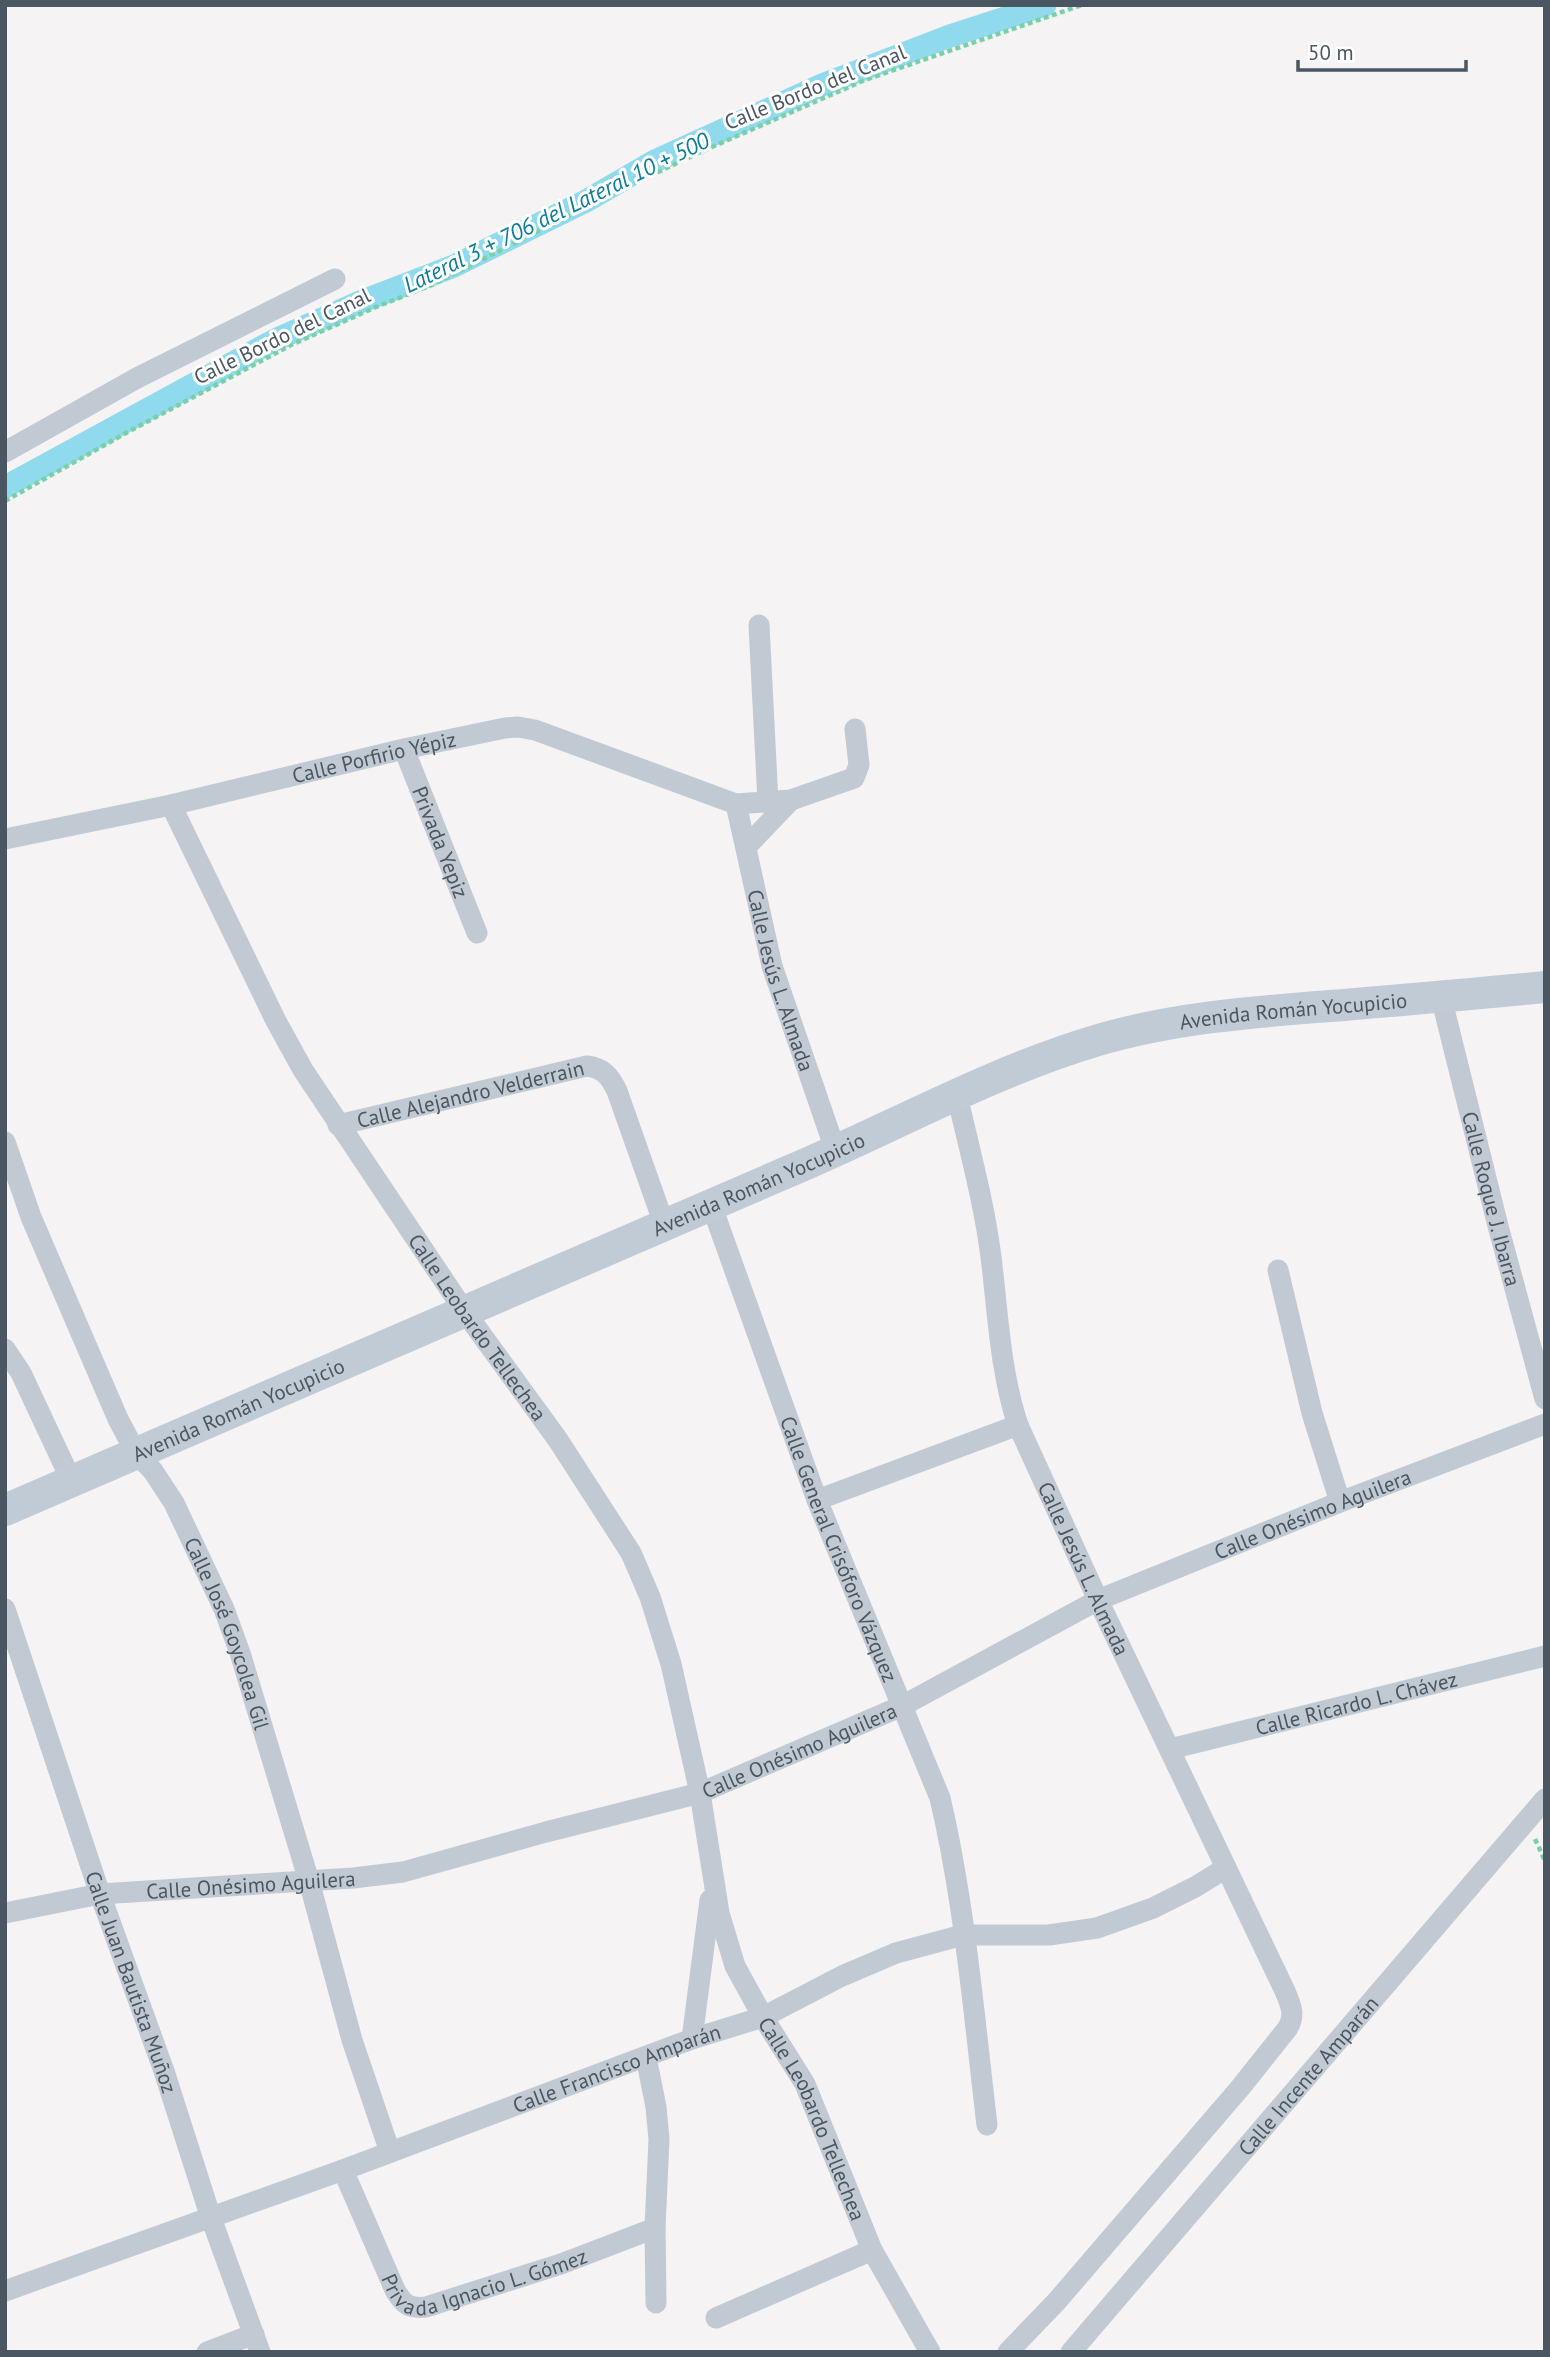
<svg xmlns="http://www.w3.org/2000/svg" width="1550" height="2357" viewBox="0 0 1550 2357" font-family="'PT Sans',sans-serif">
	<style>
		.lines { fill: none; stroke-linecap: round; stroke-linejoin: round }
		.canal { stroke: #90daee; stroke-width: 23 }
		.path { stroke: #7ad0a6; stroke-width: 4.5; stroke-dasharray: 5 3.5; stroke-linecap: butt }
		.street { stroke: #c1cad2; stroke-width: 21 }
		.secondary { stroke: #c1cbd6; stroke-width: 32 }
		.labels { text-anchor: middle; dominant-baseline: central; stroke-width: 6; stroke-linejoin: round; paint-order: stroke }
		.street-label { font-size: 21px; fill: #4a5661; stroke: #fff }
		.water-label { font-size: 23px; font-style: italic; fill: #0c7c9b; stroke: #fff }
	</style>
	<rect width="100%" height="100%" fill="#f5f3f3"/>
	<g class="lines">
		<!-- canal -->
		<path class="canal" d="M5,487L275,340L360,302L454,266L586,201L655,161L822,85L950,36L1045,5"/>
		<!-- path -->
		<path class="path" d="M5,501L126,433L291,345L376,307L432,285L609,195L705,150L865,80L1082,5
			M1535,1839L1545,1861"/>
		<!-- street -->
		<g class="street">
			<path d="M5,452L137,378L335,279"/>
			<path d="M759,625L768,802"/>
			<path id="s1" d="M404,749L477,933"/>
			<path id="s2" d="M736,804L772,966L836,1152"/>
			<path id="s3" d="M171,805L276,1021L303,1070L465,1312L558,1440L631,1553L650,1597L671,1664L700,1793L719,1913L735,1966L763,2017L805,2084L872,2250L930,2352"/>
			<path id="s4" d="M5,839L171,805L404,749L505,728L518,727L535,730L736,804L791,800L854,778L859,765L855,729"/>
			<path d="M746,847L791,800"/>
			<path id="s5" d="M1441,997L1498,1226L1545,1399"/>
			<path id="s6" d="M957,1095C969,1148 984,1202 991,1257C998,1313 1000,1371 1018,1425L1098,1600L1285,1991C1291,2005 1296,2016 1287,2029L1240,2088L1057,2301L1008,2352"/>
			<path id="s7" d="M338,1125L587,1066C603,1068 610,1076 617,1091L664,1224"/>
			<path id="s8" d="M5,1142L31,1217L118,1419L136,1453L153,1471L174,1503L224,1609L240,1653L309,1881L352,2040L390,2152"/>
			<path id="s9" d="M711,1204L817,1500L940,1798C965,1905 974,2016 987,2125"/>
			<path d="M1278,1270L1312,1413L1340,1502"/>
			<path d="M5,1349L21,1373L72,1482"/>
			<path d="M817,1500L1018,1425"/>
			<path id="s10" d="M5,1609L100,1894L164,2071L211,2218L260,2352"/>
			<path id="s11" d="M1170,1749L1545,1656"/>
			<path id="s12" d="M5,1913L100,1894L353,1878L403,1872L546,1832L700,1793L902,1706L1098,1600L1340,1502L1545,1424"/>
			<path d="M692,2039L710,1900"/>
			<path d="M646,2057L656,2107L659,2139L655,2228L656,2303"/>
			<path id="s13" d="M343,2170L395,2290C403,2304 409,2309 426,2307L561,2264L655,2228"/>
			<path id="s14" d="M5,2291L343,2170L692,2039L763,2017L842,1976L896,1953L963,1935H1049L1097,1928L1153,1908L1195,1887L1226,1868"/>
			<path d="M716,2318L872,2250"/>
			<path d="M207,2352L254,2334"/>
			<path id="s15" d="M1071,2352L1545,1799"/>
		</g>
		<!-- secondary -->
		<path class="secondary" id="s16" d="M5,1510C265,1399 524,1284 785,1173C888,1130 988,1073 1095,1041C1172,1018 1252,1012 1331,1006C1402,1000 1474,994 1545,987"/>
	</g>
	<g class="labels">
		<!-- street labels -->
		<g class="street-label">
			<text transform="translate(815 87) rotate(-22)">Calle Bordo del Canal</text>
			<text transform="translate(282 336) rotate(-26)">Calle Bordo del Canal</text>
			<text stroke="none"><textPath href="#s4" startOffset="378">Calle Porfirio Yépiz</textPath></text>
			<text stroke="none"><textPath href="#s1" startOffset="100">Privada Yepiz</textPath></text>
			<text stroke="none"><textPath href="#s2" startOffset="182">Calle Jesús L. Almada</textPath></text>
			<text stroke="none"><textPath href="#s16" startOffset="1388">Avenida Román Yocupicio</textPath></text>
			<text stroke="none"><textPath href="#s7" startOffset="136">Calle Alejandro Velderrain</textPath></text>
			<text stroke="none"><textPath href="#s16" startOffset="821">Avenida Román Yocupicio</textPath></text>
			<text stroke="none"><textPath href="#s5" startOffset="208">Calle Roque J. Ibarra</textPath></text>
			<text stroke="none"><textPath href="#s3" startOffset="607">Calle Leobardo Tellechea</textPath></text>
			<text stroke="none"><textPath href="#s16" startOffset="254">Avenida Román Yocupicio</textPath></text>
			<text stroke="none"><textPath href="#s12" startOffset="1382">Calle Onésimo Aguilera</textPath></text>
			<text stroke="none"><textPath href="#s9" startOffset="368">Calle General Crisóforo Vázquez</textPath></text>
			<text stroke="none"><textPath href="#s6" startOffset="494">Calle Jesús L. Almada</textPath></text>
			<text stroke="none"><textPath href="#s8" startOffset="542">Calle José Goycolea Gil</textPath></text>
			<text stroke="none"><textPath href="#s11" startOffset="192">Calle Ricardo L. Chávez</textPath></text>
			<text stroke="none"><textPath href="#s12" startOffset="816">Calle Onésimo Aguilera</textPath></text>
			<text stroke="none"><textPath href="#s12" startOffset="248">Calle Onésimo Aguilera</textPath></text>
			<text stroke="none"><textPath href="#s10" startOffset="394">Calle Juan Bautista Muñoz</textPath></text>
			<text stroke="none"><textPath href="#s14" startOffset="651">Calle Francisco Amparán</textPath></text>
			<text stroke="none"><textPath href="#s15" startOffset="364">Calle Incente Amparán</textPath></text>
			<text stroke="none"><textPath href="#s3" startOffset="1479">Calle Leobardo Tellechea</textPath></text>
			<text stroke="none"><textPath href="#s13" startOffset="226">Privada Ignacio L. Gómez</textPath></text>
		</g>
		<!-- water labels -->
		<g class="water-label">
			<text transform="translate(556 212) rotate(-26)">Lateral 3 + 706 del Lateral 10 + 500</text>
		</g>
	</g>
	<!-- border -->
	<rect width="1550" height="2357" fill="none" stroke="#4a5661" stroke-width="14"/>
	<!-- scale -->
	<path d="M1298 60v10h168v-10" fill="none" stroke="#4a5661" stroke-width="3.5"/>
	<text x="1308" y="60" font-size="21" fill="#4a5661" stroke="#ffffff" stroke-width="5" paint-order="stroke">50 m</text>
</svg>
